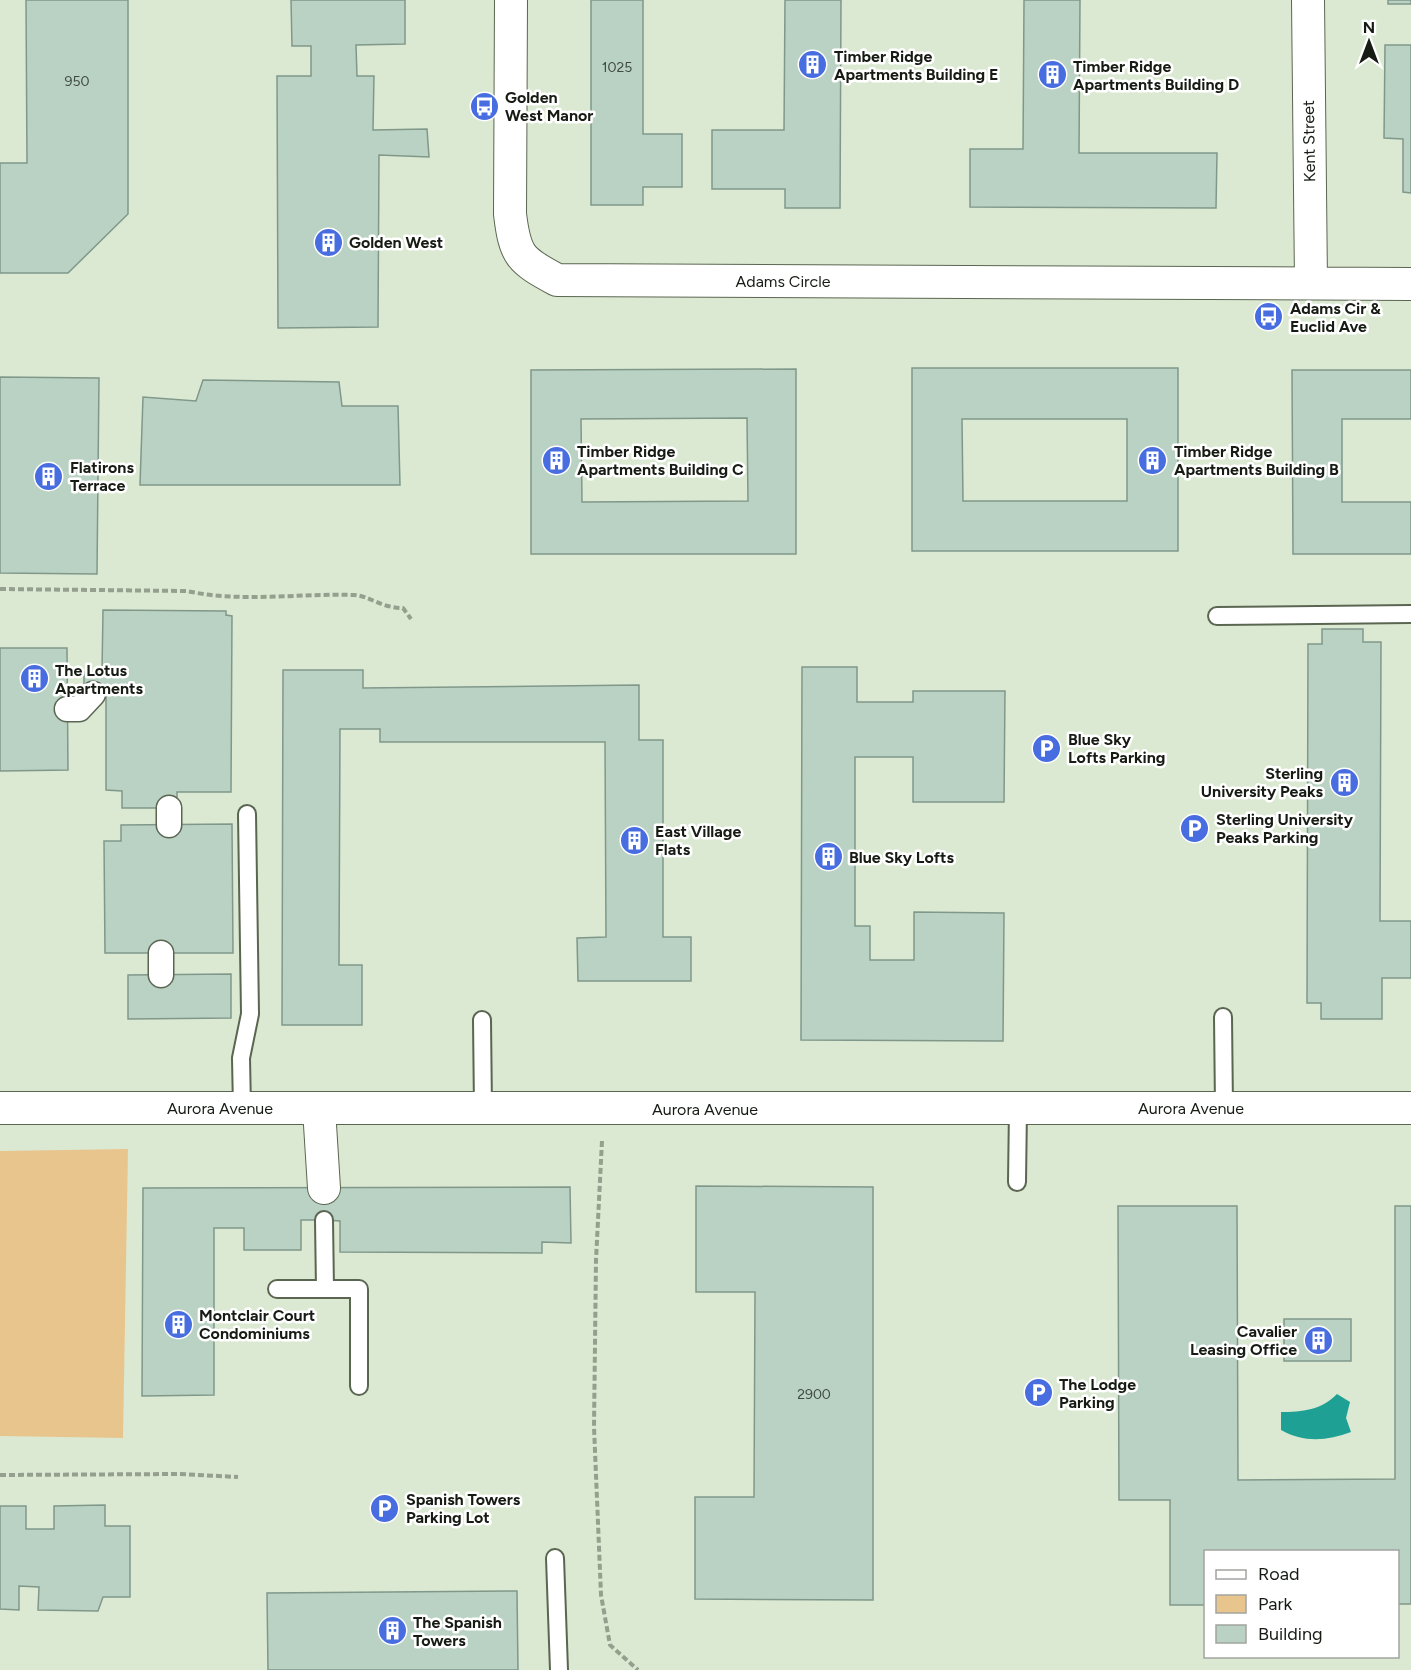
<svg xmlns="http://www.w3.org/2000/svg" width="1411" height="1670" viewBox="0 0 1411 1670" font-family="Figtree,sans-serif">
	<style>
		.green { fill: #e9c58e }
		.water { fill: #1fa095 }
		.building { fill: #b9d2c3; stroke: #80988a; stroke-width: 1.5; fill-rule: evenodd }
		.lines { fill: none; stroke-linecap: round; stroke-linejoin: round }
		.service-casing { stroke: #5b6652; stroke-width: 20 }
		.pedestrian-casing { stroke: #5b6652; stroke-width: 27 }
		.minor-casing { stroke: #5b6652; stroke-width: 34 }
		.path { stroke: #949f8d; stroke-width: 4; stroke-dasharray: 6 3; stroke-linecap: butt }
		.service { stroke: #fff; stroke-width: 16 }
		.pedestrian { stroke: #fff; stroke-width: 24 }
		.minor { stroke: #fff; stroke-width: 32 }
		.labels { text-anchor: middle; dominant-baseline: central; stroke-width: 5; stroke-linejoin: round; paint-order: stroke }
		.number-label { font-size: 14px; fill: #3f493f }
		.poi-label { font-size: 16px; font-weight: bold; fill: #161b13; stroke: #fff; text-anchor: start }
		.street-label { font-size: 16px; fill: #161b13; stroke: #fff }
	</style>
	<rect width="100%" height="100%" fill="#dbe9d2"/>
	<!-- green -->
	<path class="green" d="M128,1149L123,1438L0,1436V1151Z"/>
	<!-- water -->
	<path class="water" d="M1337,1394L1350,1402L1346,1418L1351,1432C1327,1441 1304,1443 1281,1430V1412C1302,1412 1322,1410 1337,1394Z"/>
	<!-- building -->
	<path class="building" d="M26,0H128V214L68,273H0V163H27Z
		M291,0H405V44L356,45L357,76H374L373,130L427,129L429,157L379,155L378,327L278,328L277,76H311V46H292Z
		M591,0H643V134H682V187H643V205H591Z
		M785,0H841L840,208H785V189H712V130H784Z
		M1024,0H1080L1079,153H1217L1216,208L970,207V149H1023Z
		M1388,0H1411V4H1388Z
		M1385,45H1411V193L1403,192V139L1384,138Z
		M912,368H1178V551H912ZM962,419H1127V501H963Z
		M796,369V554H531V370ZM747,418L748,501L582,502L581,419Z
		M1292,370H1411V419H1342V502H1411V554H1293Z
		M0,377L99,378L97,574L0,573Z
		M203,380L339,382L342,406H398L400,485H140L143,397L196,401Z
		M103,610L226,611V615L232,616L231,792H177V808H122V791L106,790V694H84V672H102Z
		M1322,629H1363V642H1381L1380,921H1411V978H1382V1019H1321V1003H1307L1308,644H1322Z
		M0,648H67L68,770L0,771Z
		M802,667H857V702H913V691H1005L1004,802H913V757H855V926H870V960H914V912L1004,913L1003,1041L801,1040Z
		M283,670H363V688L639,685V740H663V937H691V981H578L577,938L606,937L605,742H380V729H340L339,965H362V1025H282Z
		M232,824L233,953H105L104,841H121V825Z
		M231,974V1018L128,1019V975Z
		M696,1186L873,1187V1600L695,1599V1497H754L755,1292H696Z
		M570,1187L571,1243L542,1242V1253L340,1252V1221L324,1220H301V1250H244V1228H214V1395L142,1396L143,1188Z
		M1118,1206H1237L1238,1480L1395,1479V1206H1411V1604H1398V1552H1206V1605H1170V1500H1119Z
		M1284,1319H1351V1361H1284Z
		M105,1505V1526H130V1597H103L98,1611L38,1610L39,1587L19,1586V1610L0,1609V1506H26V1529H54V1506Z
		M517,1591L518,1670H268L267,1593Z"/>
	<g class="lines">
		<defs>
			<path id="service" d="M1217,616L1411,614
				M1223,1017L1224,1108
				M482,1020L483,1109
				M242,1108L241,1058L250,1014L247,814
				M1017,1182L1018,1108
				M277,1289H325L324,1220
				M325,1289H359V1386
				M555,1558L559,1670"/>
			<path id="pedestrian" d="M67,709H79L93,694
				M169,808V825
				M161,953V975"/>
			<path id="minor" d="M511,0L510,214C515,256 520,260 557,280L1411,284
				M1308,0L1311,283
				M0,1108H1411
				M319,1109L324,1188"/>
		</defs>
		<!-- service casing -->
		<use href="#service" class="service-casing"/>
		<!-- pedestrian casing -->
		<use href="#pedestrian" class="pedestrian-casing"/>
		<!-- minor casing -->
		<use href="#minor" class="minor-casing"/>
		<!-- path -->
		<path class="path" d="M0,589L187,591C241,603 299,593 354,595C370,596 381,608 403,608L411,619
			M602,1141L596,1260L594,1427L601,1595L610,1645L638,1670
			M0,1475L180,1474L238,1477"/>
		<!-- service -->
		<use href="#service" class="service"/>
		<!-- pedestrian -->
		<use href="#pedestrian" class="pedestrian"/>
		<!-- minor -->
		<use href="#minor" class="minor"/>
	</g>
	<!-- icons -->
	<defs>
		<symbol id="building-disc" viewBox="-11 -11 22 22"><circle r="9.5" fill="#486de0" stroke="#fff"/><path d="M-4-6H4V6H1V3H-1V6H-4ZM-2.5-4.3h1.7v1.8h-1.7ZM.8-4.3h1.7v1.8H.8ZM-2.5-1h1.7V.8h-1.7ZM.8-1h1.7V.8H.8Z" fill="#fff"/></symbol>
		<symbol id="bus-disc" viewBox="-11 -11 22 22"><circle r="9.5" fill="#486de0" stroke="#fff"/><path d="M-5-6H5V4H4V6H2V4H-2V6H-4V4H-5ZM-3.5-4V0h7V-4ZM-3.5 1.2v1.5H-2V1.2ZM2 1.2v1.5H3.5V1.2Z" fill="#fff"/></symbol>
		<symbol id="parking-disc" viewBox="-11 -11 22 22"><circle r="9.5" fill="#486de0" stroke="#fff"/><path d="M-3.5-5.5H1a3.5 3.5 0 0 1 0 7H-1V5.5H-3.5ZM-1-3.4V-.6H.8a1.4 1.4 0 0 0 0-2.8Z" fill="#fff"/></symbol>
	</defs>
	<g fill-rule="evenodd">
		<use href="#building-disc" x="796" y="48" width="33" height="33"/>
		<use href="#building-disc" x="1036" y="58" width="33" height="33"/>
		<use href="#bus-disc" x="468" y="90" width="33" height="33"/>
		<use href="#building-disc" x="312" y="226" width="33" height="33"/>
		<use href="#bus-disc" x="1252" y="300" width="33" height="33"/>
		<use href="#building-disc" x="540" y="444" width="33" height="33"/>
		<use href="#building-disc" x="1136" y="444" width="33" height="33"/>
		<use href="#building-disc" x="32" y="460" width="33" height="33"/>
		<use href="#building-disc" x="18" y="662" width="33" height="33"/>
		<use href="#parking-disc" x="1030" y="732" width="33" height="33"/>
		<use href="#building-disc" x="1328" y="766" width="33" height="33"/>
		<use href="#parking-disc" x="1178" y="812" width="33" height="33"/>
		<use href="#building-disc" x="618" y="824" width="33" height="33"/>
		<use href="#building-disc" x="812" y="840" width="33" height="33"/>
		<use href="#building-disc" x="162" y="1308" width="33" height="33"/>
		<use href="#building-disc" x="1302" y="1324" width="33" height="33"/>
		<use href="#parking-disc" x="1022" y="1376" width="33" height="33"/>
		<use href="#parking-disc" x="368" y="1492" width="33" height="33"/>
		<use href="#building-disc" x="376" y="1614" width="33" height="33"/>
	</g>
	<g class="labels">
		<!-- number labels -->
		<g class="number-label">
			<text x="617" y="67">1025</text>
			<text x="77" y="81">950</text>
			<text x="814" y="1394">2900</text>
		</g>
		<!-- poi labels -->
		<g class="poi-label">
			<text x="834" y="56">Timber Ridge<tspan x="834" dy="18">Apartments Building E</tspan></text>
			<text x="1073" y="66">Timber Ridge<tspan x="1073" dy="18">Apartments Building D</tspan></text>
			<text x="505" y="97">Golden<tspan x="505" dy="18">West Manor</tspan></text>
			<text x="349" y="242">Golden West</text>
			<text x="1290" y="308">Adams Cir &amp;<tspan x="1290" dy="18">Euclid Ave</tspan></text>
			<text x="577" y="451">Timber Ridge<tspan x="577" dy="18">Apartments Building C</tspan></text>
			<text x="1174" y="451">Timber Ridge<tspan x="1174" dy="18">Apartments Building B</tspan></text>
			<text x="70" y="467">Flatirons<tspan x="70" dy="18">Terrace</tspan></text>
			<text x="55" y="670">The Lotus<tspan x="55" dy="18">Apartments</tspan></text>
			<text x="1068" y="739">Blue Sky<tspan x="1068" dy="18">Lofts Parking</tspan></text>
			<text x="1323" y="773" text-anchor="end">Sterling<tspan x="1323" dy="18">University Peaks</tspan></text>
			<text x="1216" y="819">Sterling University<tspan x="1216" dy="18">Peaks Parking</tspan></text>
			<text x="655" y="831">East Village<tspan x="655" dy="18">Flats</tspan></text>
			<text x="849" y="857">Blue Sky Lofts</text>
			<text x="199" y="1315">Montclair Court<tspan x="199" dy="18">Condominiums</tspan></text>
			<text x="1297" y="1331" text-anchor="end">Cavalier<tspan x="1297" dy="18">Leasing Office</tspan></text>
			<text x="1059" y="1384">The Lodge<tspan x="1059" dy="18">Parking</tspan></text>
			<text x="406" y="1499">Spanish Towers<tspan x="406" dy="18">Parking Lot</tspan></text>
			<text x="413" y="1622">The Spanish<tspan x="413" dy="18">Towers</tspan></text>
		</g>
		<!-- street labels -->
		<g class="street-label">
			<text transform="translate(1309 141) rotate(-91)">Kent Street</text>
			<text x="783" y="281">Adams Circle</text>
			<text x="220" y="1108">Aurora Avenue</text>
			<text x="1191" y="1108">Aurora Avenue</text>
			<text x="705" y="1109">Aurora Avenue</text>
		</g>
	</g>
	<!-- legend -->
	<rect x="1204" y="1550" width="195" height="108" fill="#ffffff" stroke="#a2a4a1" stroke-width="1.5"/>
	<rect x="1216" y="1570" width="30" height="9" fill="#ffffff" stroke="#a2a4a1" stroke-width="1.5"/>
	<text x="1258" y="1580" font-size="18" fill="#161b13">Road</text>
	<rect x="1216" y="1595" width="30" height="18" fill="#e9c58e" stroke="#a2a4a1" stroke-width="1.5"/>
	<text x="1258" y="1610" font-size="18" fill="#161b13">Park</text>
	<rect x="1216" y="1625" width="30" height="18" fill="#b9d2c3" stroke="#a2a4a1" stroke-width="1.5"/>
	<text x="1258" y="1640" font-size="18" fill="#161b13">Building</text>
	<!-- north arrow -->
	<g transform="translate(1369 42)" stroke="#ffffff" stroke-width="4.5" paint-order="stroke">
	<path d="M0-4.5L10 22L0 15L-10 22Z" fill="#161b13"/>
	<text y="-9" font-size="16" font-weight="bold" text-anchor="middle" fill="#161b13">N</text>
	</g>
</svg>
